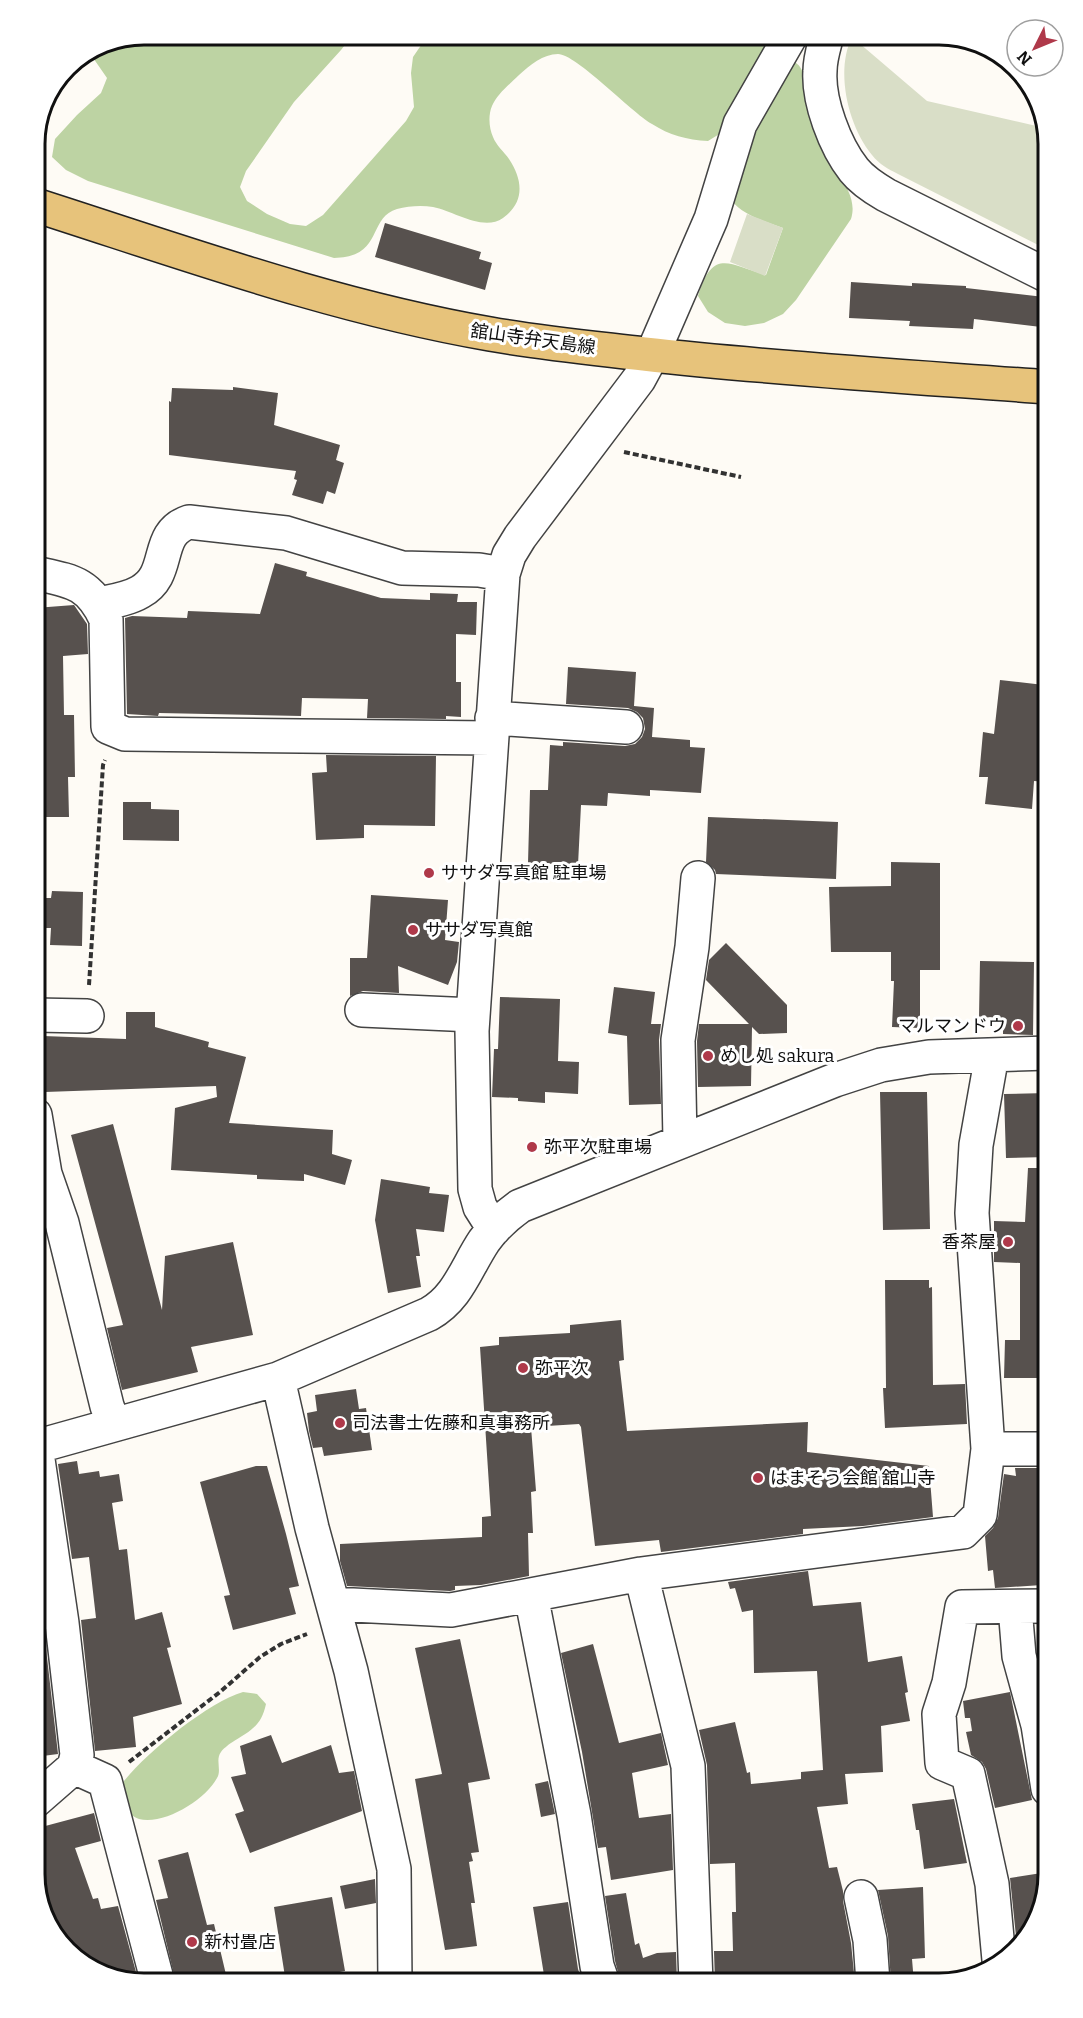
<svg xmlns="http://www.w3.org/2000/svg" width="1083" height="2018" viewBox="0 0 1083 2018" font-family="Bitter,'Noto Sans JP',serif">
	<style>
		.forest { fill: #bdd3a3 }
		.cemetery { fill: #d9dec7 }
		.building { fill: #57514e }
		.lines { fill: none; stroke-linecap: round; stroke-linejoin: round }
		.minor-casing { stroke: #434343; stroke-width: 36 }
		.major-casing { stroke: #212121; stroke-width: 36 }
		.path { stroke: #323232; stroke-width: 4; stroke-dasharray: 6 3; stroke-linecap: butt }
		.minor { stroke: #fff; stroke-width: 33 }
		.major { stroke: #e7c37b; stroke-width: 33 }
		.poi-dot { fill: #af394a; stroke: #fff; stroke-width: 2 }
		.labels { text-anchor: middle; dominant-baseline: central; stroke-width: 6; stroke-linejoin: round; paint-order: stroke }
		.street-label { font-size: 18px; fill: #101010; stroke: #fff }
		.poi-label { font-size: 18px; fill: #101010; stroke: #fff; text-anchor: start }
		.rim { fill: none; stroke: #101010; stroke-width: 3 }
	</style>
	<rect width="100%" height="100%" fill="#fefbf5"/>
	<!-- forest -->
	<path class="forest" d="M144,35H348V41L341,50L294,102L246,171L240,187L247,201L267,214L290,224L306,226L323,215L406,121L414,107L411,73L413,57L428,35H775L721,133L708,141C687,140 669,135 652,124C631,112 576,54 558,54C543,54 530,65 519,75C510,84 497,94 492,106C488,115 489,128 493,137C496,145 504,152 509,159C523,180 525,202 503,218C483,232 454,211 433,207C422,205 408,206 397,209C367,218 384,257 334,258L88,181L66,170L52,157L55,139L77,115L101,93L107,78L89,52L103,43Z
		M876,35H918C905,52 891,46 876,35Z
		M793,61C795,62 799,65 800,67C806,75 804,89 806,99C810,114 814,130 820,144C829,168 860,191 851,219L796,300L783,314L764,323L745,326L725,323L708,312L698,296C713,247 729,265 766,275L783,228C764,221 744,216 731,200L749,128Z
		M243,1692L257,1694L266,1704C261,1727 250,1731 231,1743C228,1745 223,1749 221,1752C215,1760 222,1770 217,1778C205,1800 165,1825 139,1819C135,1818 131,1814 127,1812L121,1785C142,1756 208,1702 243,1692Z"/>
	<!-- cemetery -->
	<path class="cemetery" d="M852,37L927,101L1045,128L1048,144V250L898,174C888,169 879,164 872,155C848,126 835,71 852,37Z
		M747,214L783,228L765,276L730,262Z"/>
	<!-- building -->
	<path class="building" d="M385,223L481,252L479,259L492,263L485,290L375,257Z
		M851,282L912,286V283L966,286V288L1044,297L1041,327L974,319L973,329L909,326L910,321L849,318Z
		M233,387L278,393L274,425L340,445L336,460L344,463L335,494L327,491L323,504L292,495L297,480L294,479L296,471L169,455V401L171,402L172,388L233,390Z
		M275,563L307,572L306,576L381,598L430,600V593L458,594L457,602H477L476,635L456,634V682H461V717L446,716V719L367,718L368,699L302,698L301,716L159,713L158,716L127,714L125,618L132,616L187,618L188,611L260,614Z
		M74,605L87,624L88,654L63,656L64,715H74L75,777H68L69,817H35V608Z
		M568,667L636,672L634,706L654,708L652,737L690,740V747L705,748L701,793L650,790V796L608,793L607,806L581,805L578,865L528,863L530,790H548L550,745L563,746V742L625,746L635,744L642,737L645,729L643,718L637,712L628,708L566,704Z
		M1000,680L1044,685L1040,726L1048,727V782L1034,781L1032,809L985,804L988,777H979L983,732L994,734Z
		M326,755L436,756L435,826L364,825V838L316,840L312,773L327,772Z
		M123,802H151V809L179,810V841L123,840Z
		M708,817L838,822L836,879L716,874L715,870L706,862Z
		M891,862L940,863V970H920V1028L892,1027L894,981H891V952H831L829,887L891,886Z
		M52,891L83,892L82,946L50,945L51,928H42L43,898H51Z
		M371,895L448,900L445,940L459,942L457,962L448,985L398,966L399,993L363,991L350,996V958H367Z
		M726,943L787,1005V1033L759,1034L752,1027L751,1086L698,1087L697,1041L699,1024H749L706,980L709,960Z
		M980,961L1034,962L1033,1035L1003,1034V1018L979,1017Z
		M614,987L655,992L651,1024H661L659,1040L661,1104L629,1105L627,1036L608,1033Z
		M500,997L560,999L558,1061L579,1062L578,1094L545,1092V1103L518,1101V1098L492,1097L494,1049H498Z
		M126,1012H155V1027L209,1042L208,1047L246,1057L229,1123L333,1130L332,1154L352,1160L345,1185L304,1174V1181L257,1179V1175L171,1170L175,1108L217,1097L216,1086L45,1092L43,1036L126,1039Z
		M880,1092H927L930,1229L883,1230Z
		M1048,1093V1157L1006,1158L1004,1094Z
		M113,1124L162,1310L165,1256L233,1242L253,1335L191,1347L198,1372L122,1390L107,1328L123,1325L71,1135Z
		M1028,1168H1048V1378H1004L1005,1340H1020V1263L994,1262V1221L1025,1222Z
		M381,1179L430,1187L429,1193L449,1195L444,1232L416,1229L420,1256H416L421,1287L388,1293L375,1220Z
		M885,1280H929V1288L932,1287L933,1385L965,1384L967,1424L885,1428L883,1388H886Z
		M621,1320L624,1360L619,1361L627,1431L808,1422L807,1452L929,1466L933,1517L863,1526L803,1529V1534L661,1552L659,1540L595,1546L581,1427L579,1424L531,1427L536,1491L531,1492L533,1533H528L529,1576L481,1585L455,1586V1590L450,1591L347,1586L340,1561V1544L482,1537V1517L491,1516L480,1347L499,1345V1337L570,1333V1325Z
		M356,1389L359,1409L366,1408L372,1450L324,1456L322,1447L313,1448L309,1431L307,1413L317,1411L315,1395Z
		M77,1461L79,1474L99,1471L100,1477L119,1474L123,1501L112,1503L119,1550L127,1549L135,1620L162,1612L171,1647L167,1648L182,1704L133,1717L136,1747L95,1751L81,1620L96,1618L89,1557L72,1559L58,1464Z
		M256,1466H267L286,1534L299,1586L289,1588L296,1614L233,1630L224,1596L230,1595L200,1482Z
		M1015,1468H1048V1517H1042L1045,1553L1040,1554L1042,1585L995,1588L993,1570L988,1571L985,1536L993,1528L998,1518L1004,1474L1016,1476Z
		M808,1571L813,1606L861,1602L868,1662L902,1656L908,1692L905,1693L910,1721L881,1726L883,1772L845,1774L848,1804L817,1807L829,1868L837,1867L843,1891V1901L851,1943L854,1973L830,1978L831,1983H715L714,1951H733L732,1912H736L735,1863L710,1864L707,1765L699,1730L735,1722L747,1773L750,1772L751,1784L801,1779V1772L823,1770L817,1671L754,1673L753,1610L742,1612L735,1588L730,1589L728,1582Z
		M44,1631L58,1754L35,1757V1632Z
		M460,1639L490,1779L468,1783L479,1852L471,1853L473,1861L469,1862L475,1903H471L477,1946L445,1950L415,1779L442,1774L415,1648Z
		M593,1644L619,1743L661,1733L668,1765L632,1773L639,1818L671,1814L673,1870L611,1880L606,1847L598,1848L582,1752L561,1653Z
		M1010,1692L1032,1800L995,1808L986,1769L982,1762L971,1755L966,1732L972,1731L970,1718H965L963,1701Z
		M271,1735L282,1763L331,1745L339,1773L354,1771L362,1811L250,1853L235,1814L244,1811L231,1777L246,1774L240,1746Z
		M548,1781L555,1814L541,1817L535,1784Z
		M954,1799L967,1863L924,1869L919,1830H916L912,1804Z
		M94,1813L101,1841L75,1848L93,1899L98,1898L101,1909L118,1906L139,1983L83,1965L43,1916L34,1874V1829Z
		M188,1852L207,1925L214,1924L228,1983H176L156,1900L168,1898L158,1860Z
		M1048,1872L1030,1934L1017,1946L1010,1878Z
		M375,1879L376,1903L345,1909L340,1886Z
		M923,1887L925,1958L912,1959L914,1983H891L888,1936L878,1890Z
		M626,1893L635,1945L639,1943L643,1958L657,1953L676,1952L677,1983H621L615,1961L605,1896Z
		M332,1897L345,1971L323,1975L325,1983H286L274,1907Z
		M568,1902L578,1969L583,1983H547L546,1975H544L533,1907Z"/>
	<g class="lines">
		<defs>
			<path id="minor" d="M827,35C824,47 820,58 820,71C818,101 835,146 854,170C862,180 874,188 886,195L1048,276
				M35,573C71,581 89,582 106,619L108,727L125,734L491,738
				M99,604C113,601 128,599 140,592C173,574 153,534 189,522L286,533L402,568L479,570L503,574
				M492,718L626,727
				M362,1010L473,1015
				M35,1015L87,1016
				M992,1055L976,1145L972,1213L988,1449H1048
				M35,1115L45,1174L62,1223L107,1406L113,1423
				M680,1141L678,1040L692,947L698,878
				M494,1229L480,1207L475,1189L472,1031L503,574L509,555L520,537L639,379L652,355L711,219L740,124L791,35
				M278,1379L312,1528L351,1671L394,1869L395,1983
				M35,1447L278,1379L429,1314C458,1298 466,1268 484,1241C494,1227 506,1216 520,1206L835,1080L881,1065L929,1057L1048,1053
				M641,1574L688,1766L696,1983
				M531,1595L574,1815L597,1966L603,1983
				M333,1604L451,1610L641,1574L963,1532L980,1515L988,1449
				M1015,1607L1019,1656L1038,1725L1048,1789
				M74,1767L105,1781L158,1983
				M35,1801L74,1767L77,1755L62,1623L36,1446
				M861,1897L870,1940L873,1983
				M999,1960L992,1884L968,1774L942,1763L939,1714L949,1683L962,1607L1048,1606"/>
			<path id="major" d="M35,205C185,253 334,307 490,334C541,343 593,348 644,354C779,369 914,377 1048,387"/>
		</defs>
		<!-- minor casing -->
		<use href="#minor" class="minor-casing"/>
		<!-- major casing -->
		<use href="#major" class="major-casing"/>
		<!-- path -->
		<path class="path" d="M624,452L741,477
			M89,985L103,765L105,760
			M129,1762L220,1692L260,1657L281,1644L307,1634"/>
		<!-- minor -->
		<use href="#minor" class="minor"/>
		<!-- major -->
		<use href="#major" class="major"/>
	</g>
	<!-- markers -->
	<g class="poi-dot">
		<circle cx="429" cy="873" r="6"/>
		<circle cx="413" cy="930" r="6"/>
		<circle cx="1018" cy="1026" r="6"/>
		<circle cx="708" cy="1056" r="6"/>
		<circle cx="532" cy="1147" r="6"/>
		<circle cx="1008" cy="1242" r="6"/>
		<circle cx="523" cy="1368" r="6"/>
		<circle cx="340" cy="1423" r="6"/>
		<circle cx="758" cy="1478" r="6"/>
		<circle cx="192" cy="1942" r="6"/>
	</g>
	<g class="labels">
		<!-- street labels -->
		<g class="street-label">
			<text transform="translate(533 339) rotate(8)">舘山寺弁天島線</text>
		</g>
		<!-- poi labels -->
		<g class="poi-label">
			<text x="441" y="873">ササダ写真館 駐車場</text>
			<text x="425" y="930">ササダ写真館</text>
			<text x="1006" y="1026" text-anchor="end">マルマンドウ</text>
			<text x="720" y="1056">めし処 sakura</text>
			<text x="544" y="1147">弥平次駐車場</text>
			<text x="996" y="1242" text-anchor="end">香茶屋</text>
			<text x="535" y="1368">弥平次</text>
			<text x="352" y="1423">司法書士佐藤和真事務所</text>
			<text x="770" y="1478">はまそう会館 舘山寺</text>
			<text x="204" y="1942">新村畳店</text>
		</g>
	</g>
	<!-- crop -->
	<path d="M0 0H1083V2018H0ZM144 45H939A99 99 0 0 1 1038 144V1874A99 99 0 0 1 939 1973H144A99 99 0 0 1 45 1874V144A99 99 0 0 1 144 45Z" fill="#fff" fill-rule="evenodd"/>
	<path class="rim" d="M144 45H939A99 99 0 0 1 1038 144V1874A99 99 0 0 1 939 1973H144A99 99 0 0 1 45 1874V144A99 99 0 0 1 144 45Z"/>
	<!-- north arrow -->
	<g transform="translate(1035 48) rotate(227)"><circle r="28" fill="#ffffff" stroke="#9f9f9f" stroke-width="1.5"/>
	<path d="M0-4.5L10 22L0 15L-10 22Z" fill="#af394a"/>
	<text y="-9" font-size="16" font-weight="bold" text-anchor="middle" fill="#101010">N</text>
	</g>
</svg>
